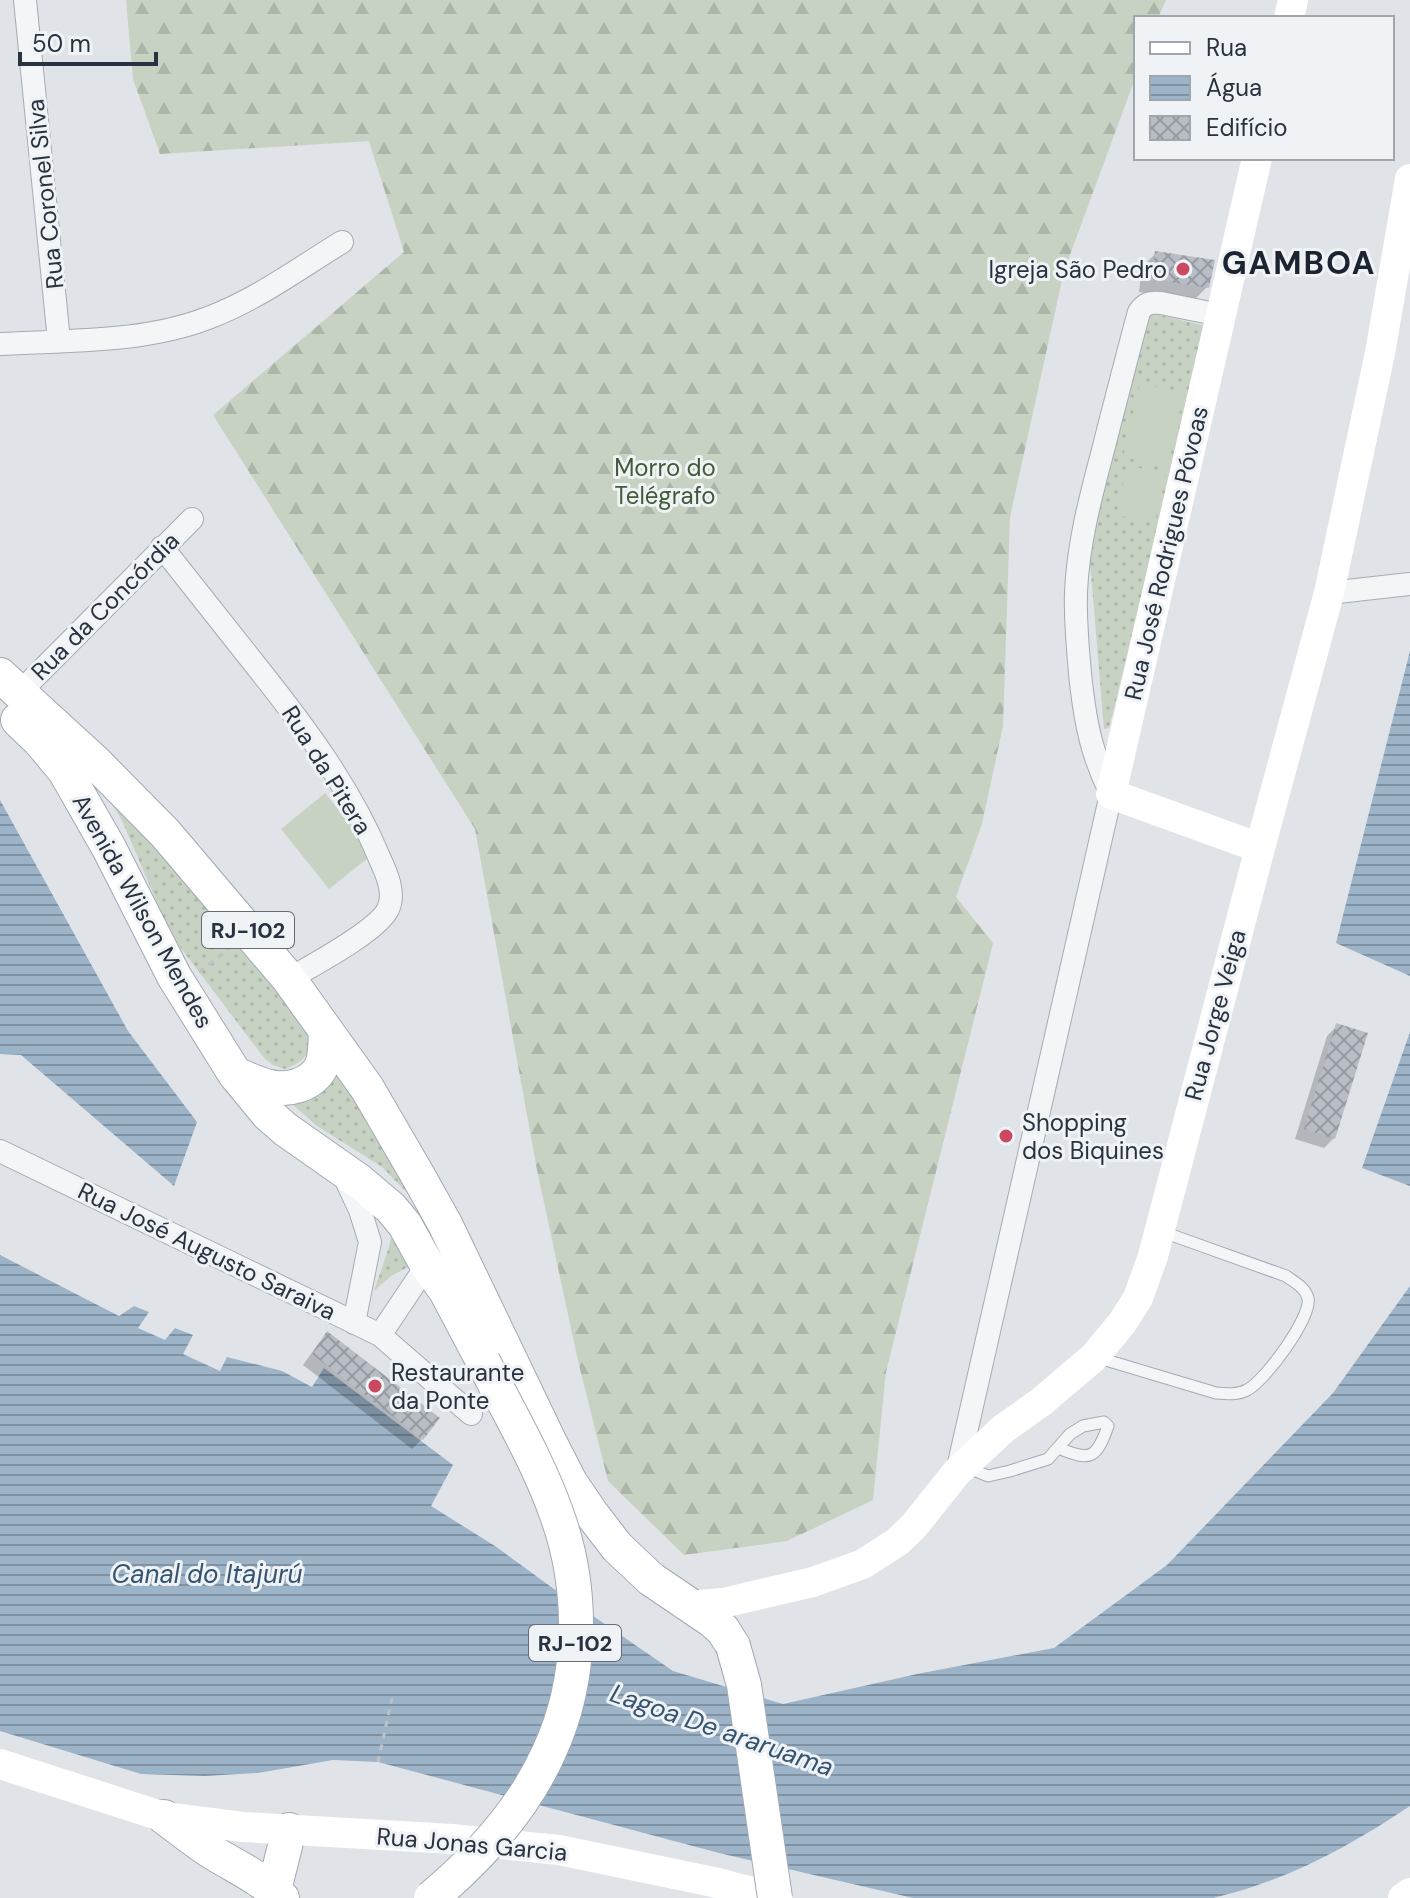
<svg xmlns="http://www.w3.org/2000/svg" width="1410" height="1898" viewBox="0 0 1410 1898" font-family="'DM Sans',sans-serif">
	<style>
		.grass { fill: url(#grass-dots) }
		.forest { fill: url(#forest-firs) }
		.pitch { fill: #c7d2c2 }
		.water { fill: url(#water-rules) }
		.shadow { fill: #0003 }
		.building { fill: url(#building-cross-hatch) }
		.lines { fill: none; stroke-linecap: round; stroke-linejoin: round }
		.lane-casing { stroke: #a5abb3; stroke-width: 13 }
		.street-casing { stroke: #a5abb3; stroke-width: 24 }
		.primary-casing { stroke: #a0a9b4; stroke-width: 36 }
		.path { stroke: #bec2c7; stroke-width: 3; stroke-dasharray: 6 6; stroke-linecap: butt }
		.lane { stroke: #f3f5f7; stroke-width: 11 }
		.street { stroke: #f3f5f7; stroke-width: 22 }
		.secondary { stroke: #fff; stroke-width: 30 }
		.primary { stroke: #fff; stroke-width: 34 }
		.primary-bridge-casing { stroke: #a0a9b4; stroke-width: 36; stroke-linecap: butt }
		.primary-bridge { stroke: #fff; stroke-width: 34 }
		.poi-dot { fill: #ca4961; stroke: #f0f3f6; stroke-width: 3 }
		.labels { text-anchor: middle; dominant-baseline: central; stroke-width: 6; stroke-linejoin: round; paint-order: stroke }
		.shield { fill: #f0f3f6; stroke: #656c77; stroke-width: 2 }
		.shield-label { font-size: 22px; font-weight: bold; fill: #293240 }
		.street-label { font-size: 24px; fill: #293240; stroke: #f0f3f6 }
		.poi-label { font-size: 24px; fill: #293240; stroke: #f0f3f6; text-anchor: start }
		.park-label { font-size: 24px; fill: #3f5b37; stroke: #f0f3f6 }
		.water-label { font-size: 26px; font-style: italic; fill: #355373; stroke: #f0f3f6 }
		.district-label { font-size: 32px; font-weight: bold; letter-spacing: 2px; fill: #1c2331; stroke: #f0f3f6 }
	</style>
	<defs>
		<pattern id="grass-dots" width="8" height="8" patternUnits="userSpaceOnUse" patternTransform="scale(2)"><rect width="8" height="8" fill="#c7d2c2"/><path d="M2 2h.1M6 6h.1" fill="none" stroke="#abb5a8" stroke-width="1.8" stroke-linecap="round"/></pattern>
		<pattern id="forest-firs" width="22" height="20" patternUnits="userSpaceOnUse" patternTransform="scale(2)"><rect width="22" height="20" fill="#c7d2c2"/><path d="M5 1l3.5 6h-7zM16 11l3.5 6h-7z" fill="#abb5a8"/></pattern>
		<pattern id="water-rules" width="6" height="5" patternUnits="userSpaceOnUse" patternTransform="scale(2)"><rect width="6" height="5" fill="#9cb3c8"/><path d="M0 2.5h6" fill="none" stroke="#7f92a4"/></pattern>
		<pattern id="building-cross-hatch" width="8" height="8" patternUnits="userSpaceOnUse" patternTransform="scale(2)"><rect width="8" height="8" fill="#b8bdc5"/><path d="M0 0l8 8M0 8l8-8" fill="none" stroke="#969aa1"/></pattern>
	</defs>
	<rect width="100%" height="100%" fill="#e0e4e9"/>
	<!-- grass -->
	<path class="grass" d="M1147,312L1206,326L1114,709L1109,728L1104,729L1089,550Z
		M89,760L292,1004C307,1031 324,1055 285,1069L273,1065L265,1059L171,935L123,823Z
		M339,1057L431,1217L382,1167L317,1126L283,1096Z
		M393,1226L414,1264L391,1276L374,1291L389,1247Z"/>
	<!-- forest -->
	<path class="forest" d="M126,0H1166L1158,18H1136V76L1064,271L1010,517L1003,726L982,824L956,897L993,943L886,1372L873,1500L787,1541L684,1555L608,1481L578,1361L537,1170L475,829L213,415L404,252L369,141L160,154L133,79Z"/>
	<!-- pitch -->
	<path class="pitch" d="M1140,383L1184,393L1168,467L1123,457Z
		M1127,465L1166,474L1155,523L1116,515Z
		M325,793L373,854L329,889L281,829Z"/>
	<!-- water -->
	<path class="water" d="M1410,651V976L1336,943Z
		M0,800L128,1031L197,1122L174,1186L21,1055L0,1054Z
		M1410,1032V1186L1362,1168Z
		M0,1255L119,1316L134,1306L149,1312L138,1328L165,1340L175,1328L193,1335L183,1354L220,1371L227,1357L282,1371L312,1387L324,1368L453,1465L431,1506L495,1546L554,1589L673,1671L783,1704L917,1674L1054,1648L1167,1565L1333,1393L1410,1286V1806C1362,1838 1310,1868 1255,1886C1241,1891 1227,1894 1213,1898H913L719,1853L378,1762L333,1760L258,1773L205,1776L141,1774L0,1731Z"/>
	<!-- shadow -->
	<path class="shadow" d="M1156,253L1207,287L1193,301L1139,292L1142,267Z
		M1337,1026L1334,1138L1324,1148L1295,1139L1327,1036Z
		M328,1334L422,1439L412,1449L303,1365L318,1344Z"/>
	<!-- building -->
	<path class="building" d="M1155,251L1215,260L1209,288L1151,279Z
		M1336,1023L1368,1033L1335,1139L1304,1129Z
		M327,1331L440,1418L423,1440L312,1354Z"/>
	<g class="lines">
		<defs>
			<path id="lane" d="M1099,1358L1216,1393C1227,1394 1238,1395 1247,1390C1265,1381 1312,1317 1308,1298C1305,1287 1294,1282 1286,1276L1163,1232
				M966,1467L988,1476L1010,1471L1048,1459L1070,1434L1083,1426L1104,1422L1108,1426C1096,1460 1090,1461 1058,1448"/>
			<path id="street" d="M25,0L59,341
				M0,344C69,340 143,343 208,318C256,300 298,269 342,242
				M162,547C194,587 225,627 257,667C304,726 350,787 379,857C386,872 396,893 388,909C378,931 311,966 289,979
				M1329,593L1410,584
				M19,693L192,519
				M0,1151L380,1335L471,1414
				M344,1176L360,1210L370,1242L354,1323
				M380,1335L427,1265
				M957,1472L1111,794C1092,755 1086,726 1081,683C1078,653 1075,622 1076,592C1078,545 1090,499 1102,454C1114,407 1126,360 1139,312C1145,303 1150,302 1161,303L1220,315"/>
			<path id="primary" d="M0,675L95,762L165,833L289,979L367,1088L417,1174L445,1224L550,1443L570,1482L591,1513L617,1547L651,1579L713,1621L723,1630L733,1646
				M18,720L40,741L65,771L109,848L174,976L235,1074L268,1114L285,1129L359,1181L391,1208L405,1225L427,1265L446,1291L483,1361
				M235,1074C245,1078 255,1083 266,1086C285,1092 313,1086 322,1065C326,1055 325,1044 326,1033
				M164,1817C181,1829 198,1844 217,1855C239,1868 263,1880 282,1898
				M274,1890L289,1830"/>
		</defs>
		<!-- lane casing -->
		<use href="#lane" class="lane-casing"/>
		<!-- street casing -->
		<use href="#street" class="street-casing"/>
		<!-- primary casing -->
		<use href="#primary" class="primary-casing"/>
		<!-- path -->
		<path class="path" d="M199,972L228,950
			M378,1762L392,1698"/>
		<!-- lane -->
		<use href="#lane" class="lane"/>
		<!-- street -->
		<use href="#street" class="street"/>
		<!-- secondary -->
		<path class="secondary" d="M1289,18L1293,0
			M1257,158L1111,794L1260,848
			M689,1606L723,1603L813,1582L863,1564L897,1542L913,1527L957,1472L1003,1429L1041,1402L1094,1357L1122,1323L1138,1298L1153,1256L1260,848L1329,593L1380,353L1410,179
			M0,1764L164,1817L243,1827L452,1839L559,1850L718,1883L776,1898
			M1403,1898L1410,1893"/>
		<!-- primary -->
		<use href="#primary" class="primary"/>
		<defs>
			<path id="primary-bridge" d="M733,1646L744,1685L775,1898
				M431,1898C479,1858 523,1810 549,1752C583,1679 584,1590 557,1515C538,1461 508,1411 483,1361"/>
		</defs>
		<!-- primary-bridge casing -->
		<use href="#primary-bridge" class="primary-bridge-casing"/>
		<!-- primary-bridge -->
		<use href="#primary-bridge" class="primary-bridge"/>
	</g>
	<!-- markers -->
	<g class="poi-dot">
		<circle cx="1183" cy="269" r="8"/>
		<circle cx="1006" cy="1136" r="8"/>
		<circle cx="375" cy="1386" r="8"/>
	</g>
	<g class="labels">
		<!-- shield labels -->
		<g class="shield">
			<rect x="202" y="912" width="92" height="36" rx="6"/>
			<rect x="529" y="1625" width="92" height="36" rx="6"/>
		</g>
		<g class="shield-label">
			<text x="248" y="930">RJ-102</text>
			<text x="575" y="1643">RJ-102</text>
		</g>
		<!-- street labels -->
		<g class="street-label">
			<text transform="translate(45 194) rotate(-96)">Rua Coronel Silva</text>
			<text transform="translate(1166 553) rotate(-77)">Rua José Rodrigues Póvoas</text>
			<text transform="translate(105 606) rotate(-45)">Rua da Concórdia</text>
			<text transform="translate(327 770) rotate(58)">Rua da Pitera</text>
			<text transform="translate(143 911) rotate(61)">Avenida Wilson Mendes</text>
			<text transform="translate(1215 1015) rotate(-75)">Rua Jorge Veiga</text>
			<text transform="translate(207 1251) rotate(26)">Rua José Augusto Saraiva</text>
			<text transform="translate(472 1844) rotate(5)">Rua Jonas Garcia</text>
		</g>
		<!-- poi labels -->
		<g class="poi-label">
			<text x="1167" y="269" text-anchor="end">Igreja São Pedro</text>
			<text x="1022" y="1122">Shopping<tspan x="1022" dy="28">dos Biquines</tspan></text>
			<text x="391" y="1372">Restaurante<tspan x="391" dy="28">da Ponte</tspan></text>
		</g>
		<!-- park labels -->
		<g class="park-label">
			<text x="665" y="467">Morro do<tspan x="665" dy="28">Telégrafo</tspan></text>
		</g>
		<!-- water labels -->
		<g class="water-label">
			<text x="207" y="1574">Canal do Itajurú</text>
			<text transform="translate(722 1730) rotate(19)">Lagoa De araruama</text>
		</g>
		<!-- district labels -->
		<g class="district-label">
			<text x="1299" y="263">GAMBOA</text>
		</g>
	</g>
	<!-- legend -->
	<rect x="1134" y="16" width="260" height="144" fill="#f0f3f6" stroke="#a0a6ad" stroke-width="2"/>
	<rect x="1150" y="42" width="40" height="12" fill="#ffffff" stroke="#a0a6ad" stroke-width="2"/>
	<text x="1206" y="56" font-size="24" fill="#293240">Rua</text>
	<rect x="1150" y="76" width="40" height="24" fill="url(#water-rules)" stroke="#a0a6ad" stroke-width="2"/>
	<text x="1206" y="96" font-size="24" fill="#293240">Água</text>
	<rect x="1150" y="116" width="40" height="24" fill="url(#building-cross-hatch)" stroke="#a0a6ad" stroke-width="2"/>
	<text x="1206" y="136" font-size="24" fill="#293240">Edifício</text>
	<!-- scale -->
	<path d="M20 52v12h136v-12" fill="none" stroke="#293240" stroke-width="4"/>
	<text x="32" y="52" font-size="24" fill="#293240" stroke="#f0f3f6" stroke-width="6" paint-order="stroke">50 m</text>
</svg>
